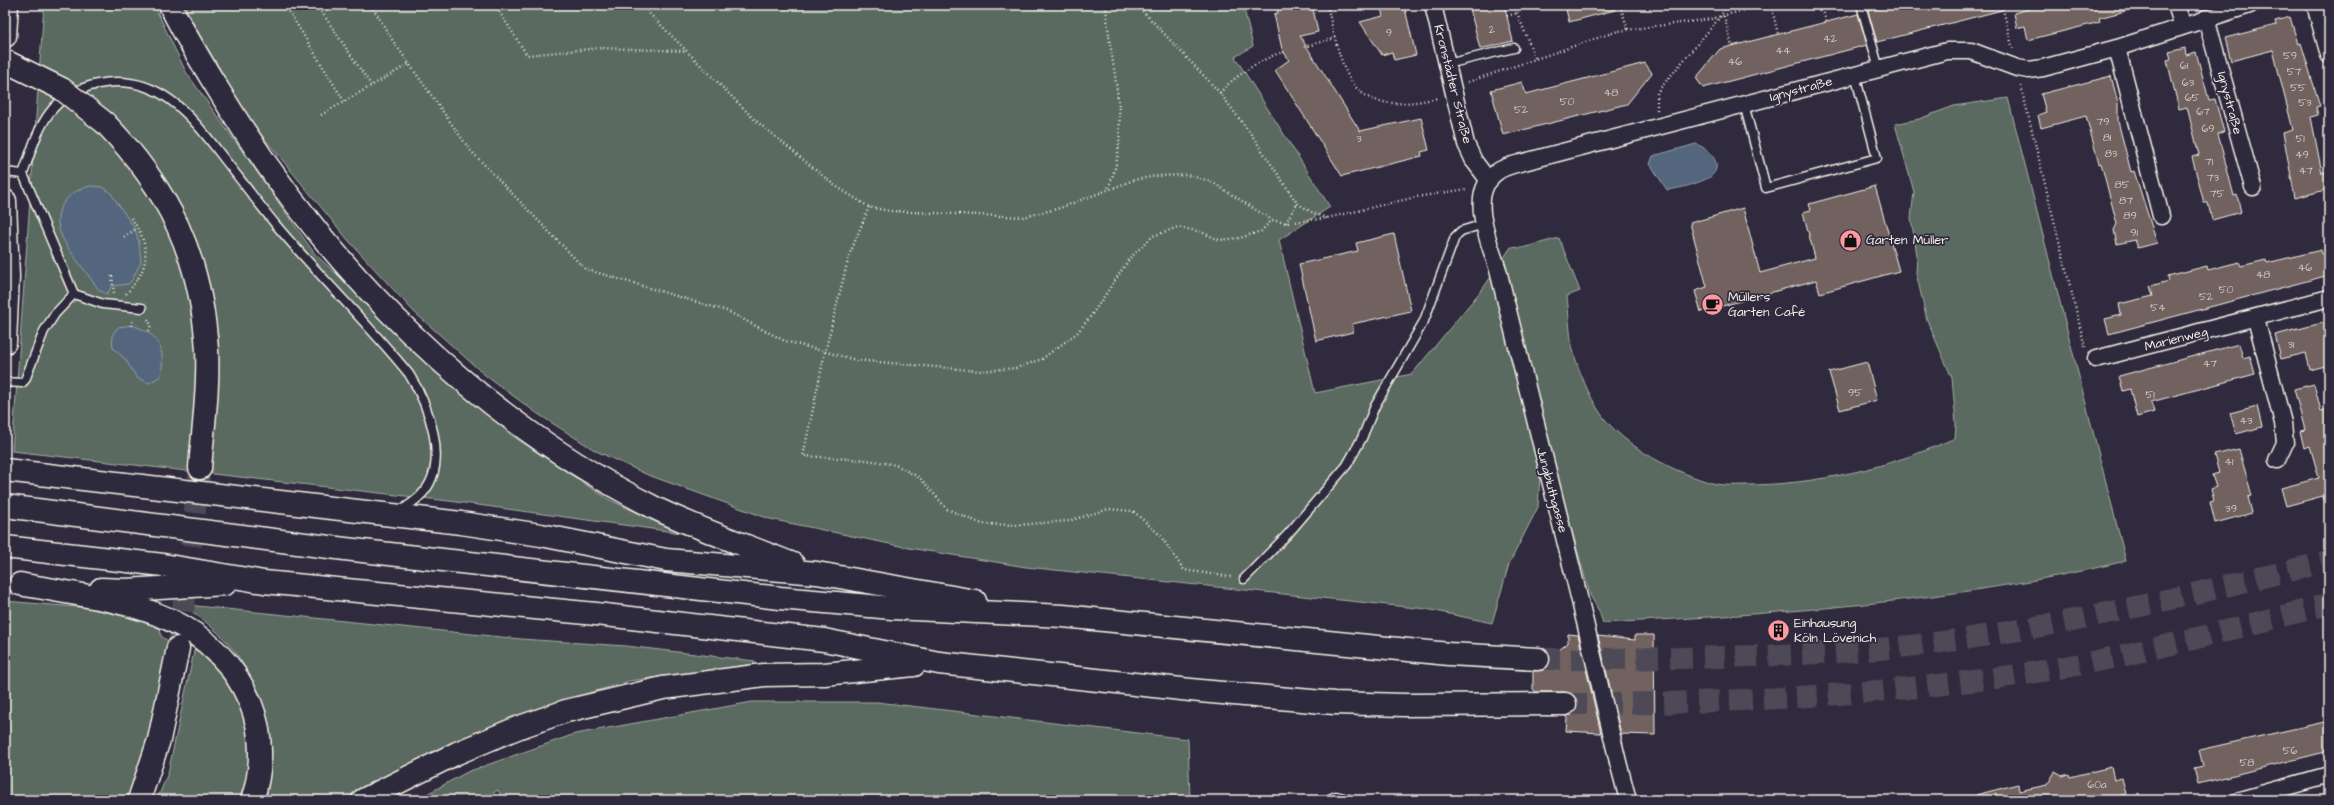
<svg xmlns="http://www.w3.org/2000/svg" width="2334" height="805" viewBox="0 0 2334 805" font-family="'Architects Daughter',sans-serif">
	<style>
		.green { fill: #5a6a61; stroke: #a7aea4 }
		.water { fill: #52667d; stroke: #939ea8 }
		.building { fill: #71625f; stroke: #f4f1e8 }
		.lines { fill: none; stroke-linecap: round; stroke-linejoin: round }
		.highway-tunnel { stroke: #4d4857; stroke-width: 22; stroke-dasharray: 22 11; stroke-linecap: butt }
		.lane-casing { stroke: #f4f1e8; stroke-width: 11 }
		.street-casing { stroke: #f4f1e8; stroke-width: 19 }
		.highway-casing { stroke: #f4f1e8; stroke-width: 25 }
		.path { stroke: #f4f1e8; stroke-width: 2.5; stroke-dasharray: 1 3; stroke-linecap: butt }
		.lane { stroke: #2f2a3d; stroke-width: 8 }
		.street { stroke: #2f2a3d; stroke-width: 16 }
		.highway { stroke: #2f2a3d; stroke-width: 22 }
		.street-bridge-casing { stroke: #f4f1e8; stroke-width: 19; stroke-linecap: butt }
		.highway-bridge-casing { stroke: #f4f1e8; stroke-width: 25; stroke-linecap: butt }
		.street-bridge { stroke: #2f2a3d; stroke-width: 16 }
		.highway-bridge { stroke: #2f2a3d; stroke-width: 22 }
		.labels { text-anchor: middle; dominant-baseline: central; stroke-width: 3.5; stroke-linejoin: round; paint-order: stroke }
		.number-label { font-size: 11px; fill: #d3cdc6 }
		.street-label { font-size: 13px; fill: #f4f1e8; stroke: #2f2a3d }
		.poi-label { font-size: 13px; fill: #f4f1e8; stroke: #2f2a3d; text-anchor: start }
	</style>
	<rect width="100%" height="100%" fill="#2f2a3d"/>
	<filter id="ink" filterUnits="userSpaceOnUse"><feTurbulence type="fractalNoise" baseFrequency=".025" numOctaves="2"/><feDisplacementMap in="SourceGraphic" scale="8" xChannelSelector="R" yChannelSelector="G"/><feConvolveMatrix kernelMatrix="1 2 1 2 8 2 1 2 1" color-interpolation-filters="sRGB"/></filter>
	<g filter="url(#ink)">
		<!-- green -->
		<path class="green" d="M44,5H154L186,72L315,254L511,435L608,499L681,533L449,501L12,451Z
			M185,5H1243L1253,46L1235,57L1330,207L1279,240L1315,393L1412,374L1484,287L1511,247L1522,248L1559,238L1580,291L1567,296C1569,313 1569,333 1573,350C1578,370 1589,396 1601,414C1624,447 1677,474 1716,484C1725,486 1737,485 1746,485C1816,485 1892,467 1955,438L1956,424L1952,378L1927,320L1916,273L1917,255L1911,218L1914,192L1895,124L1919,119L1954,106L2008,98L2126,561C1954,602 1778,614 1603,623L1599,611L1590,595L1556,475L1540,477L1538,507L1509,564L1492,623L1426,609L1026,567L909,548L770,519L648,475L596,451L538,414L486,376L413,311L348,240L250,121L195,27Z
			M5,601L89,608L152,623L160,627L161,636L168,641C158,695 148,750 127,800H5Z
			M187,605L521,639L626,646L755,661V664L629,681L553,704L447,747L342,800H265C272,781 270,760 267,740C265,728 265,715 261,704C248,662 224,633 188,609Z
			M195,647C232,679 252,715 250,764C250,776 245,789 242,800H157L168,773Z
			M752,702H877L1188,739L1190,800H503L498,790L483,800H416L467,772L575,734Z"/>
		<!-- water -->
		<path class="water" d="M1696,144C1708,148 1726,165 1710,177C1700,183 1679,189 1667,190L1650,164L1653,156Z
			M91,186L102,187L110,192L135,229L139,242L141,262L132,280L128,284L112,286L107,294L99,290C90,277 68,250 62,237C50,212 66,191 91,186Z
			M132,325C160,335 165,347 161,376L149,383L137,378L125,359L113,348L112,335L118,327Z"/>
		<!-- building -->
		<path class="building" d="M1276,5H1312L1318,32L1300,36L1360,131L1421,118L1429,150L1421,152L1422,156L1342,176L1275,70L1289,60L1282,49L1274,14L1278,13Z
			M1395,5H1404L1416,55L1394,60L1392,52L1382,55L1360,22L1383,16L1381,9Z
			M1469,5H1504L1513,41L1480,49Z
			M1565,5H1615V10L1569,22Z
			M1890,5H2001L2002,10L1877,42L1868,11Z
			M2044,5H2128L2129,10L2099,18L2100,22L2028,40L2025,26L2017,28L2014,13Z
			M1858,14L1867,45L1703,88L1696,78L1720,49Z
			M2290,17L2298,44L2301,43L2320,106L2316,107L2318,115L2311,117L2322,173L2325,172L2329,185V189L2295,198L2283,133L2293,130L2273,50L2231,61L2225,38L2276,25L2275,21Z
			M2185,48L2186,55L2196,52L2209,100L2215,99L2224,132L2218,134L2234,196L2237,195L2241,212L2212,220L2208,203H2204L2192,157L2199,155L2187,107L2179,109L2167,60L2171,59L2169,52Z
			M1645,63L1652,73L1627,104L1503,135L1491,90L1522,82L1526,94Z
			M2111,76L2118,103V121L2131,172L2134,171L2157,243L2138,248L2135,240L2117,244L2114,230L2117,224L2101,163L2099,164L2086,116L2041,128L2038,115L2046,112L2041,94Z
			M1875,186L1899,271L1820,293L1816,280L1701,312L1695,291L1707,287L1690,223L1743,208L1760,273L1815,258L1803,212L1811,210L1809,204Z
			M1394,234L1411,311L1352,324L1353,332L1316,341L1299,264L1358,251L1356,243Z
			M2321,250L2322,254L2329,252V275L2109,334L2105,319L2121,315L2119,304L2153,296L2150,286L2169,281L2168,276L2207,266L2208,270L2239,262L2241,266L2266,260L2267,263Z
			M2326,322L2329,334V365L2310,370L2306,353L2281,359L2275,335Z
			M2239,344L2243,358L2250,356L2255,374L2151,402L2154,412L2137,417L2130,389L2123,391L2119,376Z
			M1867,362L1877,400L1840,410L1829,372Z
			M2314,384L2321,411L2329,409V499L2324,500L2323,496L2286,506L2281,488L2319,478L2310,446L2304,448L2300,431L2305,430L2294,389Z
			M2257,406L2262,427L2236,434L2230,413Z
			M2239,449L2252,496L2248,497L2252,513L2215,523L2210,502L2214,501L2211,489L2216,487L2212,475L2219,473L2214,455Z
			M1568,634L1578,635L1601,733L1566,731L1567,718L1565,716L1572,715L1576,710L1577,704L1576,697L1565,692H1536L1533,689V671L1543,670L1548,666L1550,657L1568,643Z
			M1635,635H1654L1655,735L1621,734L1598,636L1635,640Z
			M2329,721V751L2198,784L2194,768L2203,766L2199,750Z
			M2111,767L2114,780L2122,778L2126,794L2118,796L2119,800H1976V795L2018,784L2019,791L2047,785L2055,772L2062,776L2069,774L2070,777Z"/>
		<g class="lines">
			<!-- highway-tunnel -->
			<path class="highway-tunnel" d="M179,644L200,468
				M1538,659C1648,659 1758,658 1867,650C2024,637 2177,598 2329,561
				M1565,704C1706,704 1847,697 1988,679C2103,665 2216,633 2329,604"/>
			<defs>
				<path id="lane" d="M1861,5L1879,69
					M1447,64L1514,48
					M1744,104L1766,188L1877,158L1855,75
					M5,172L23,174
					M142,308L103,304L74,294L23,174C38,131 46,95 98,84C157,72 190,114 222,156C240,179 258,203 276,225C319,276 367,322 409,374C428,404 451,463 422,494C416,501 407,506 400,511
					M5,382L22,383L25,380L44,331L55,314L74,294
					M1244,579L1288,534L1347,465L1362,438L1375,406L1424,321L1455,237L1461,231L1484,224
					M1327,800L1336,796L1352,800"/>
				<path id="street" d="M1433,5L1466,144L1474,161L1489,181
					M2176,5L2183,26
					M2315,5L2329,55
					M2206,18L2253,187
					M2117,48L2161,216
					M2256,319L2283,423L2285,443L2277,460
					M2096,359L2329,298
					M1580,601L1498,270C1490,243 1466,194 1497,172C1503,167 1512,165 1520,163L1947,51H1971L2017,68L2029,70L2043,68L2117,48L2250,5
					M1618,762L1628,800
					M2240,800L2329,775"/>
				<path id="highway" d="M170,5C186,38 205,68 224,99C328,270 476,418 657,509C701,530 748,546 793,564
					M5,36L7,5
					M105,123C169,189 201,257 207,350C209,389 203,429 200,468
					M5,201L8,277L5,342
					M5,470L461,523L541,535L666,560L817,573L975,601
					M5,506L345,549L780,598L892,608L1063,616L1449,654L1538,659
					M5,547L163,565L264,582L596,614L824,640L939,663L1200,691L1334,703L1404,705L1565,704
					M20,584C111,601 209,605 250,702C263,733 263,769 252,800
					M101,589L126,590L225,584
					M139,800L159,740L178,648
					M363,800L457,753L517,728L566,711L663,688L764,675L824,674L914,665"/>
			</defs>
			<!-- lane casing -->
			<use href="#lane" class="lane-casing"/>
			<!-- street casing -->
			<use href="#street" class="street-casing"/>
			<!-- highway casing -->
			<use href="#highway" class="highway-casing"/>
			<!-- path -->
			<path class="path" d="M285,5L344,101
				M317,5L371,85
				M371,5L393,41L470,150L585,269L727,311L785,341L856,360L981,371L1016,368L1042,359L1077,333L1091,316L1130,258L1153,236L1178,227L1201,232L1219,240L1240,238L1261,231L1272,220
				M495,5L527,55L601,48L685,51
				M641,5L755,120L834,185L869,207L889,211L1024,217L1060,208L1134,180L1156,176L1187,175L1210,181L1272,220L1286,223L1327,218L1416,197L1467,189
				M1106,5C1109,65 1134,130 1108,188
				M1137,5L1220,93L1253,137L1297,203L1315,214L1327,218
				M1327,5C1345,79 1348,118 1438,98
				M1514,5L1536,60
				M1620,5L1628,30
				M1771,5L1778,34
				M1822,5L1826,22
				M2002,5L2013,50
				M1507,16L1517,13
				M1724,16L1732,46
				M1304,47L1335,38
				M1468,82L1618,31L1711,19L1762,5
				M2021,86L2085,347
				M1220,93C1230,79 1267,55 1284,52
				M1657,110V92L1721,16L1726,5
				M321,115L409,64
				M869,207L849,256L825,352L803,456L867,460L896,465L920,478L947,509L982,524L1018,525L1068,521L1109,509L1133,511L1160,535L1184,570L1231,577
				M1286,223L1297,203
				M124,237L137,228
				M112,276L114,293
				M126,294C150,268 152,247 131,218
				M148,319L151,325L149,331
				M131,326L133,320"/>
			<!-- lane -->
			<use href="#lane" class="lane"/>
			<!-- street -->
			<use href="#street" class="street"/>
			<!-- highway -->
			<use href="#highway" class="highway"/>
			<defs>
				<path id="street-bridge" d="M1580,601L1618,762"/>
				<path id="highway-bridge" d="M5,61L62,89L105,123"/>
			</defs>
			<!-- street-bridge casing -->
			<use href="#street-bridge" class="street-bridge-casing"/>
			<!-- highway-bridge casing -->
			<use href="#highway-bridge" class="highway-bridge-casing"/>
			<!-- street-bridge -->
			<use href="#street-bridge" class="street-bridge"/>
			<!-- highway-bridge -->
			<use href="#highway-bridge" class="highway-bridge"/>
		</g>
	</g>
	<!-- icons -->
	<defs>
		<symbol id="shop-disc" viewBox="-11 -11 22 22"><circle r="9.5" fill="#ff9aa2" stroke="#2f2a3d"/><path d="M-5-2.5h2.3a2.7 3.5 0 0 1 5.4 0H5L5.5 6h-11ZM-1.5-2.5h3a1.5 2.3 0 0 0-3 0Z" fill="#111"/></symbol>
		<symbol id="cafe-disc" viewBox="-11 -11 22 22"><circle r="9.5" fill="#ff9aa2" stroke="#2f2a3d"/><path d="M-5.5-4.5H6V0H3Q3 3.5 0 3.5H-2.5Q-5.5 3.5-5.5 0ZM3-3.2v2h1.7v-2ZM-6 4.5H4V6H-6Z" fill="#111"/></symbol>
		<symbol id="building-disc" viewBox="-11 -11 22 22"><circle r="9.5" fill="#ff9aa2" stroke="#2f2a3d"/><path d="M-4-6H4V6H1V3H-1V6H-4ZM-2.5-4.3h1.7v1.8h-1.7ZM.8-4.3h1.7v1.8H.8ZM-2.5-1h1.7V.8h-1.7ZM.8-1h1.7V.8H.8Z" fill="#111"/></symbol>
	</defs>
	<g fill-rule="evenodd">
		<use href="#shop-disc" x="1838" y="228" width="25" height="25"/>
		<use href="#cafe-disc" x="1700" y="292" width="25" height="25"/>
		<use href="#building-disc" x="1766" y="618" width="25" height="25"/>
	</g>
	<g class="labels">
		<!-- number labels -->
		<g class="number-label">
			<text x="1492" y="29">2</text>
			<text x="1389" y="32">9</text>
			<text x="1830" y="38">42</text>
			<text x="1783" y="50">44</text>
			<text x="2290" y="55">59</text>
			<text x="1735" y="61">46</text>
			<text x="2184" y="65">61</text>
			<text x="2294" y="71">57</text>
			<text x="2188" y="82">63</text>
			<text x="2298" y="87">55</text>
			<text x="1611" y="92">48</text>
			<text x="2192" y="97">65</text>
			<text x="1567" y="101">50</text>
			<text x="2305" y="102">53</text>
			<text x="1521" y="109">52</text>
			<text x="2203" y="111">67</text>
			<text x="2103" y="121">79</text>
			<text x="2208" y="128">69</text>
			<text x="2107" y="137">81</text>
			<text x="1359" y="138">3</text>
			<text x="2300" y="138">51</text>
			<text x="2111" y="153">83</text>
			<text x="2302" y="154">49</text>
			<text x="2209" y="161">71</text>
			<text x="2306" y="170">47</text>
			<text x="2213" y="177">73</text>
			<text x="2122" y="184">85</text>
			<text x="2217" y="193">75</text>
			<text x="2126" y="200">87</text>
			<text x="2130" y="215">89</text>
			<text x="2134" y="232">91</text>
			<text x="2305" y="267">46</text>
			<text x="2263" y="274">48</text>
			<text x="2226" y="289">50</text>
			<text x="2206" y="296">52</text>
			<text x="2158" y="307">54</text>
			<text x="2291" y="344">31</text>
			<text x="2210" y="363">47</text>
			<text x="1855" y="392">95</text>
			<text x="2150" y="394">51</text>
			<text x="2246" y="420">43</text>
			<text x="2229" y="461">41</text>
			<text x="2231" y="508">39</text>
			<text x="2290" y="750">56</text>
			<text x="2247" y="762">58</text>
			<text x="2097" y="784">60a</text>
		</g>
		<!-- street labels -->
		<g class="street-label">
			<text transform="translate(1453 84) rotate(76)">Kronstädter Straße</text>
			<text transform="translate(1801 89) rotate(-15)">Ignystraße</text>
			<text transform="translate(2230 103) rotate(75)">Ignystraße</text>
			<text transform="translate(2176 339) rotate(-14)">Marienweg</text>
			<text transform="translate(1552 490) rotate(75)">Jungbluthgasse</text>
		</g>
		<!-- poi labels -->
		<g class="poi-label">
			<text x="1866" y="240">Garten Müller</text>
			<text x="1728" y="297">Müllers<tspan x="1728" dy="15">Garten Café</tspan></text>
			<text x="1794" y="623">Einhausung<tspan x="1794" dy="15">Köln Lövenich</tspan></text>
		</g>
	</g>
	<!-- margin -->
	<rect width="2334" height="805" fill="none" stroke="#2f2a3d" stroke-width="20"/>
	<rect x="10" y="10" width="2314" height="785" fill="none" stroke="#f4f1e8" stroke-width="1.5" filter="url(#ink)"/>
</svg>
